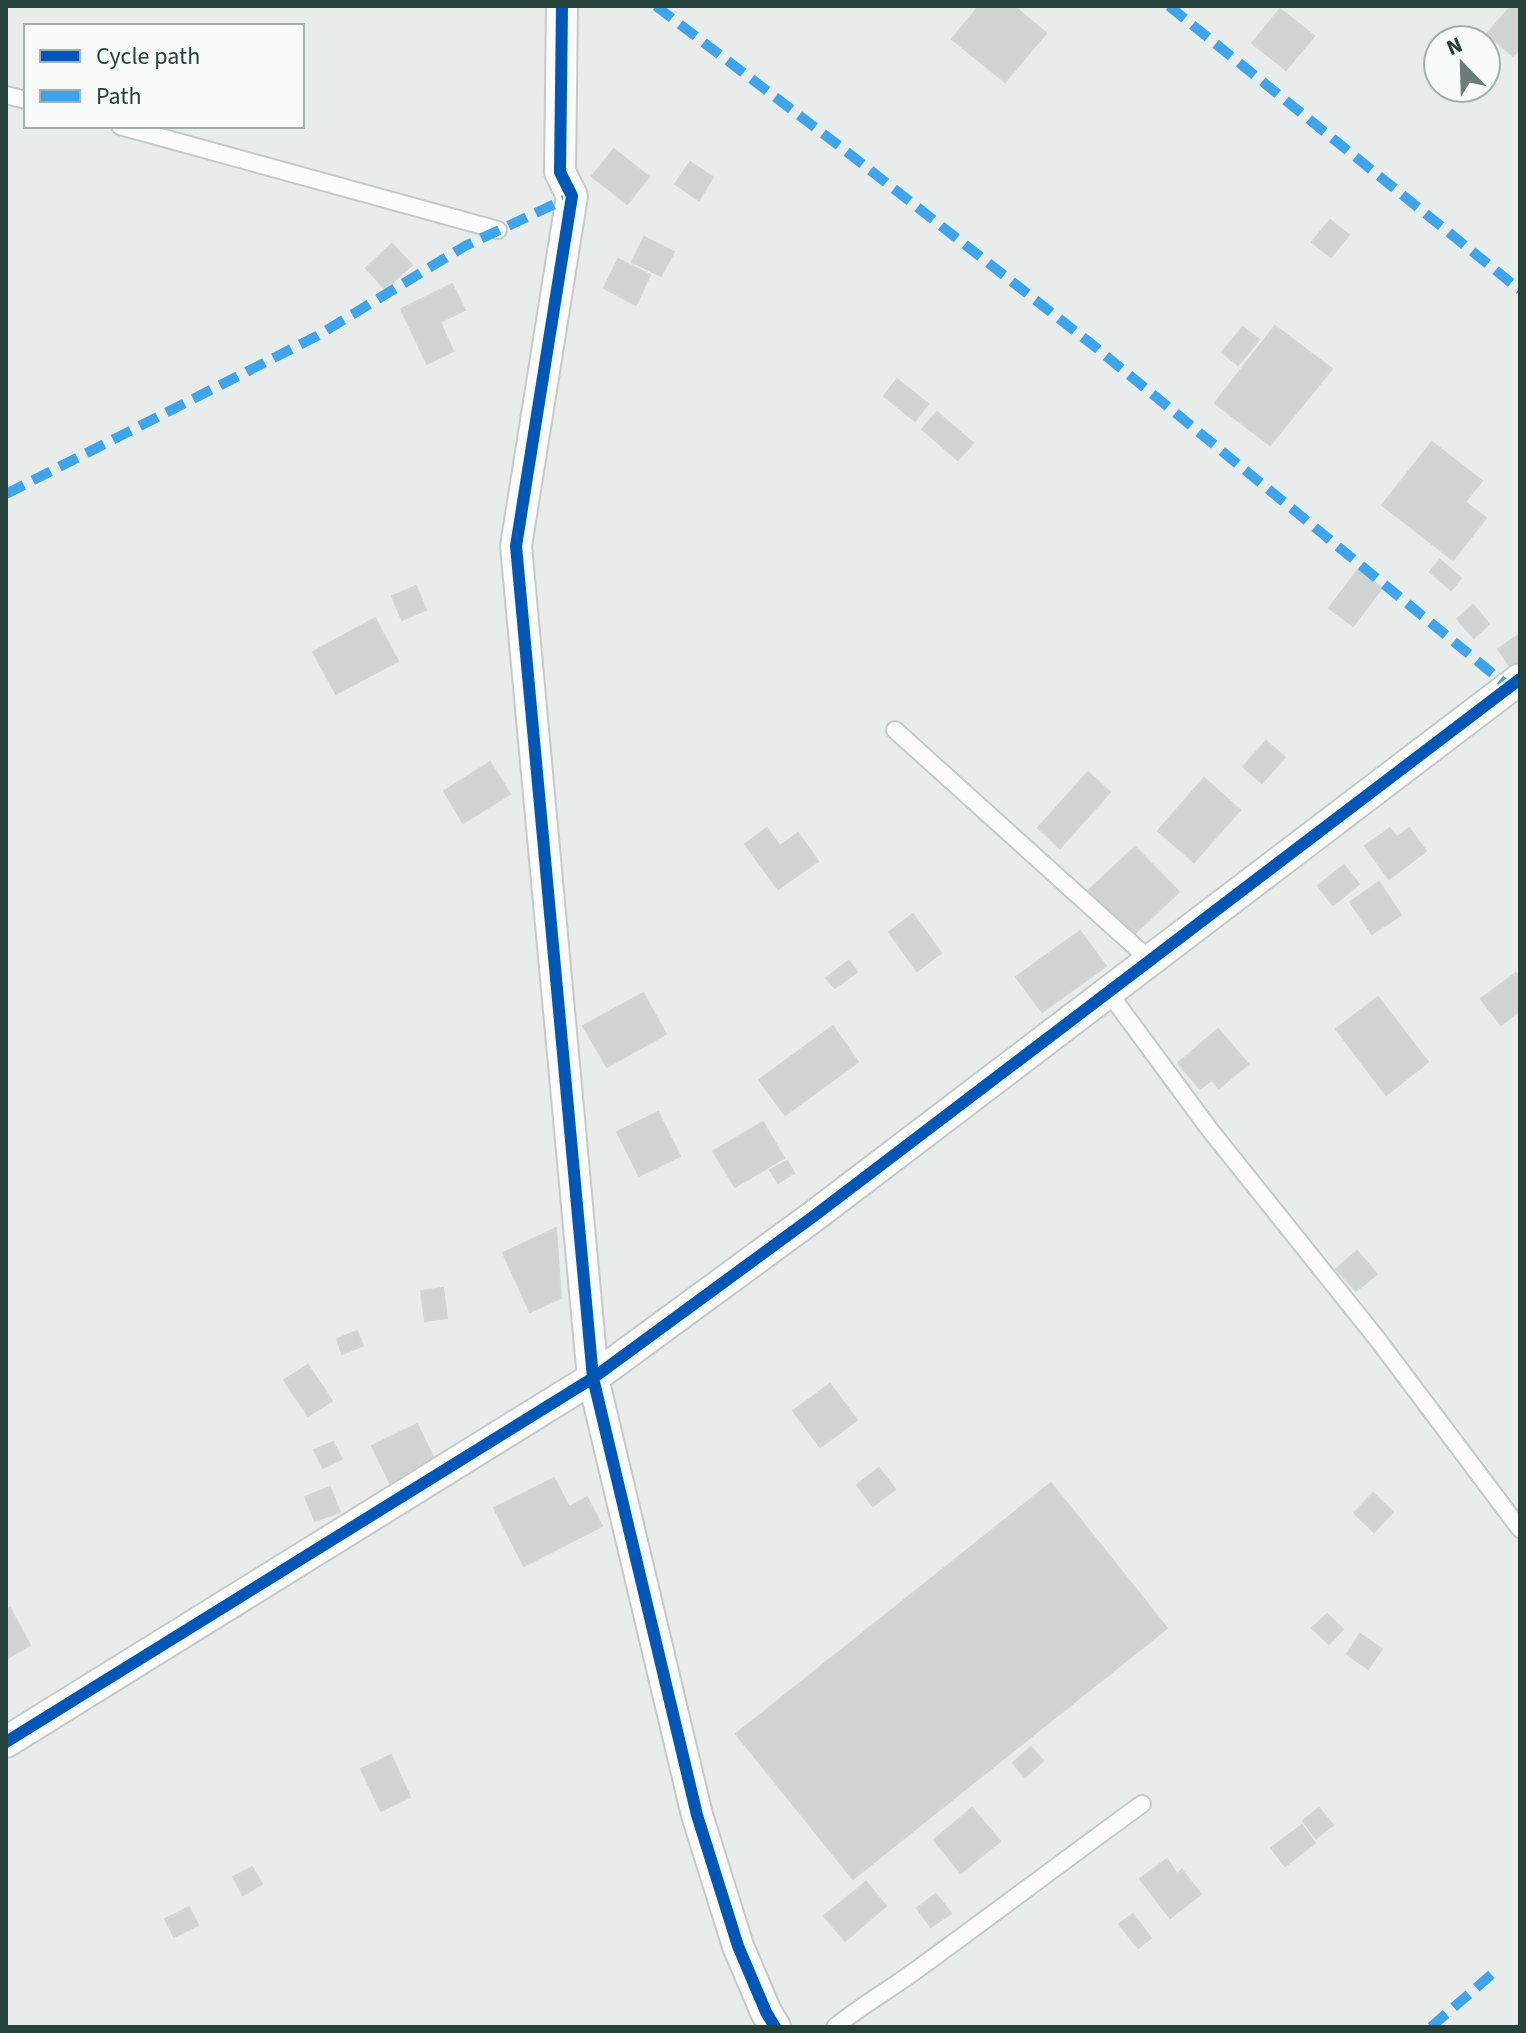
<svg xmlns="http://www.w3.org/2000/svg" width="1526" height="2033" viewBox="0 0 1526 2033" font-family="'Source Sans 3',sans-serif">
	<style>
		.building { fill: #cfd4d2; stroke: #d1d6d4; stroke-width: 2 }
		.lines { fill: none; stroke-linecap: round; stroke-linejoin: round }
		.lane-casing { stroke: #c5cac8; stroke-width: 20 }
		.street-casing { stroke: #c5cac8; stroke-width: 34 }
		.lane { stroke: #fcfcfc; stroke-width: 16 }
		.street { stroke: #fcfcfc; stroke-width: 30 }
		.quiet { stroke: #3ea4ec; stroke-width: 10; stroke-dasharray: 20 10; stroke-linecap: butt }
		.cycleway-casing { stroke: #f7fbf9; stroke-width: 17 }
		.cycleway { stroke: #0057b8; stroke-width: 12 }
	</style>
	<rect width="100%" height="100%" fill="#e8edeb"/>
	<!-- building -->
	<path class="building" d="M979,6H1014L1046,33L1005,82L952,39Z
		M1511,6H1520V48L1513,56L1487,34Z
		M1280,9L1314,36L1286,70L1252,43Z
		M614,149L649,177L627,204L592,176Z
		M690,162L713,177L699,200L675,184Z
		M1330,220L1349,235L1331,257L1312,242Z
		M644,237L674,252L661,276L632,262Z
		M392,244L412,265L385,289L366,268Z
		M618,259L650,275L636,305L604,288Z
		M452,284L465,310L440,322L453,351L427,364L401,309Z
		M1275,326L1332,369L1270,445L1215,403Z
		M1243,327L1259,340L1238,365L1222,352Z
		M897,379L928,404L915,421L884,396Z
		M937,412L973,443L958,460L922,429Z
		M1432,442L1482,481L1465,502L1486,518L1453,560L1382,505Z
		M1440,560L1461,578L1451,590L1430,572Z
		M1358,570L1382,588L1353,626L1329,608Z
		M416,586L426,610L402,620L392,596Z
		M1473,605L1489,624L1474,638L1457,619Z
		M375,618L398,661L336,694L313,652Z
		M1520,634V662L1511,668L1498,649Z
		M1266,741L1285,757L1262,783L1243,767Z
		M490,762L510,794L463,823L444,791Z
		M1088,772L1110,792L1060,848L1038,828Z
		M1204,778L1240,810L1194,862L1158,831Z
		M767,828L780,846L798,833L818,861L778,889L745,844Z
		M1390,828L1397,837L1409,828L1426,851L1389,879L1365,846Z
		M1135,847L1179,892L1131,937L1088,891Z
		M1344,865L1359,884L1333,905L1318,886Z
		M1379,882L1401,915L1372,934L1350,902Z
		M913,914L941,953L917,971L889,932Z
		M1080,931L1106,966L1042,1012L1016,977Z
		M849,961L857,972L835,988L826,978Z
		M1516,973L1520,978V1010L1501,1025L1481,999Z
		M643,993L666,1034L607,1067L583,1026Z
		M1378,997L1428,1062L1386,1095L1336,1029Z
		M833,1026L858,1062L785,1115L759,1080Z
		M1218,1029L1248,1064L1219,1088L1212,1080L1200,1089L1178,1063Z
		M658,1112L680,1156L639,1176L617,1132Z
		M763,1122L784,1158L735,1187L713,1151Z
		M787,1161L794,1173L778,1183L770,1170Z
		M556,1228L561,1298L530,1312L503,1253Z
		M1357,1251L1377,1274L1356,1291L1336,1269Z
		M443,1288L447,1318L425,1321L421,1291Z
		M357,1331L363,1346L342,1354L337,1339Z
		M308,1365L332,1401L308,1416L284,1380Z
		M830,1384L857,1420L820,1447L793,1411Z
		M417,1424L437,1465L392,1487L372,1446Z
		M333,1442L342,1459L323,1468L314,1450Z
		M879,1468L895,1489L873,1506L857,1485Z
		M554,1478L569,1507L587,1497L602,1526L524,1566L494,1508Z
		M1051,1483L1167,1628L853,1879L736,1734Z
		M330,1487L340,1512L315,1521L305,1497Z
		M1373,1493L1393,1512L1374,1532L1354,1513Z
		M10,1608L30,1645L6,1659V1610Z
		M1327,1614L1343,1629L1329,1644L1312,1628Z
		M1360,1634L1382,1649L1368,1669L1347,1654Z
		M1031,1747L1043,1761L1025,1777L1013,1763Z
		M391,1755L410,1797L381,1811L361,1769Z
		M972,1808L1000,1841L961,1873L934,1840Z
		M1319,1808L1333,1825L1316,1838L1303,1821Z
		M1302,1825L1315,1843L1285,1866L1271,1848Z
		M1167,1859L1177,1874L1182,1870L1201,1894L1170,1918L1140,1879Z
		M252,1867L262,1884L243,1895L233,1877Z
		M866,1882L886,1906L845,1941L824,1916Z
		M936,1894L951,1913L931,1927L917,1908Z
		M189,1907L198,1925L174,1937L165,1919Z
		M1133,1914L1151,1938L1138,1948L1119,1924Z"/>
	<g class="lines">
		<defs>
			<path id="lane" d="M6,95L26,100
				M120,126L498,230
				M895,730L1151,961
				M1109,993L1210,1130L1378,1340L1520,1529
				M835,2027C861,2006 889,1990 915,1971C991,1916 1066,1859 1142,1804"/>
			<path id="street" d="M562,6L560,172L572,196L516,546L593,1378L697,1815L738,1946L766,2012L775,2027
				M6,1742L593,1378L814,1216L1520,679"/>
		</defs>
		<!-- lane casing -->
		<use href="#lane" class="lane-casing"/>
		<!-- street casing -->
		<use href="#street" class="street-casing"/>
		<!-- lane -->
		<use href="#lane" class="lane"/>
		<!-- street -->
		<use href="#street" class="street"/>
		<!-- quiet -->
		<path class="quiet" d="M656,6L842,148L1094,346L1509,687
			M1169,6L1520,290
			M6,494L317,336L465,246L572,196
			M1431,2027L1499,1968"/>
		<defs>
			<path id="cycleway" d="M562,6L560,172L572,196L516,546L593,1378L697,1815L738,1946L766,2012L775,2027
				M6,1742L593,1378L814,1216L1520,679"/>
		</defs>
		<!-- cycleway casing -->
		<use href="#cycleway" class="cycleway-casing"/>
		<!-- cycleway -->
		<use href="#cycleway" class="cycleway"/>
	</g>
	<!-- border -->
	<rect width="1526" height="2033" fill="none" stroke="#24423a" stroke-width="16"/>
	<!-- legend -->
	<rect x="24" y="24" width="280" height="104" fill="#f7fbf9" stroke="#a3b1ad" stroke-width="2"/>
	<rect x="40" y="50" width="40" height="12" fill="#0057b8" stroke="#a3b1ad" stroke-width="2"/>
	<text x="96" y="64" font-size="24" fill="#24423a">Cycle path</text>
	<rect x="40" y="90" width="40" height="12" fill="#3ea4ec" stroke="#a3b1ad" stroke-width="2"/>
	<text x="96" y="104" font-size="24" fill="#24423a">Path</text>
	<!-- north arrow -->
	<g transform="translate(1462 64) rotate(337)"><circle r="38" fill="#f7fbf9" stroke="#a3b1ad" stroke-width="2"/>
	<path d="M0-6L14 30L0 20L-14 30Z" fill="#697e78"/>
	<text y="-12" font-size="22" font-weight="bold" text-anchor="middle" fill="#24423a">N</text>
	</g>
</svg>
